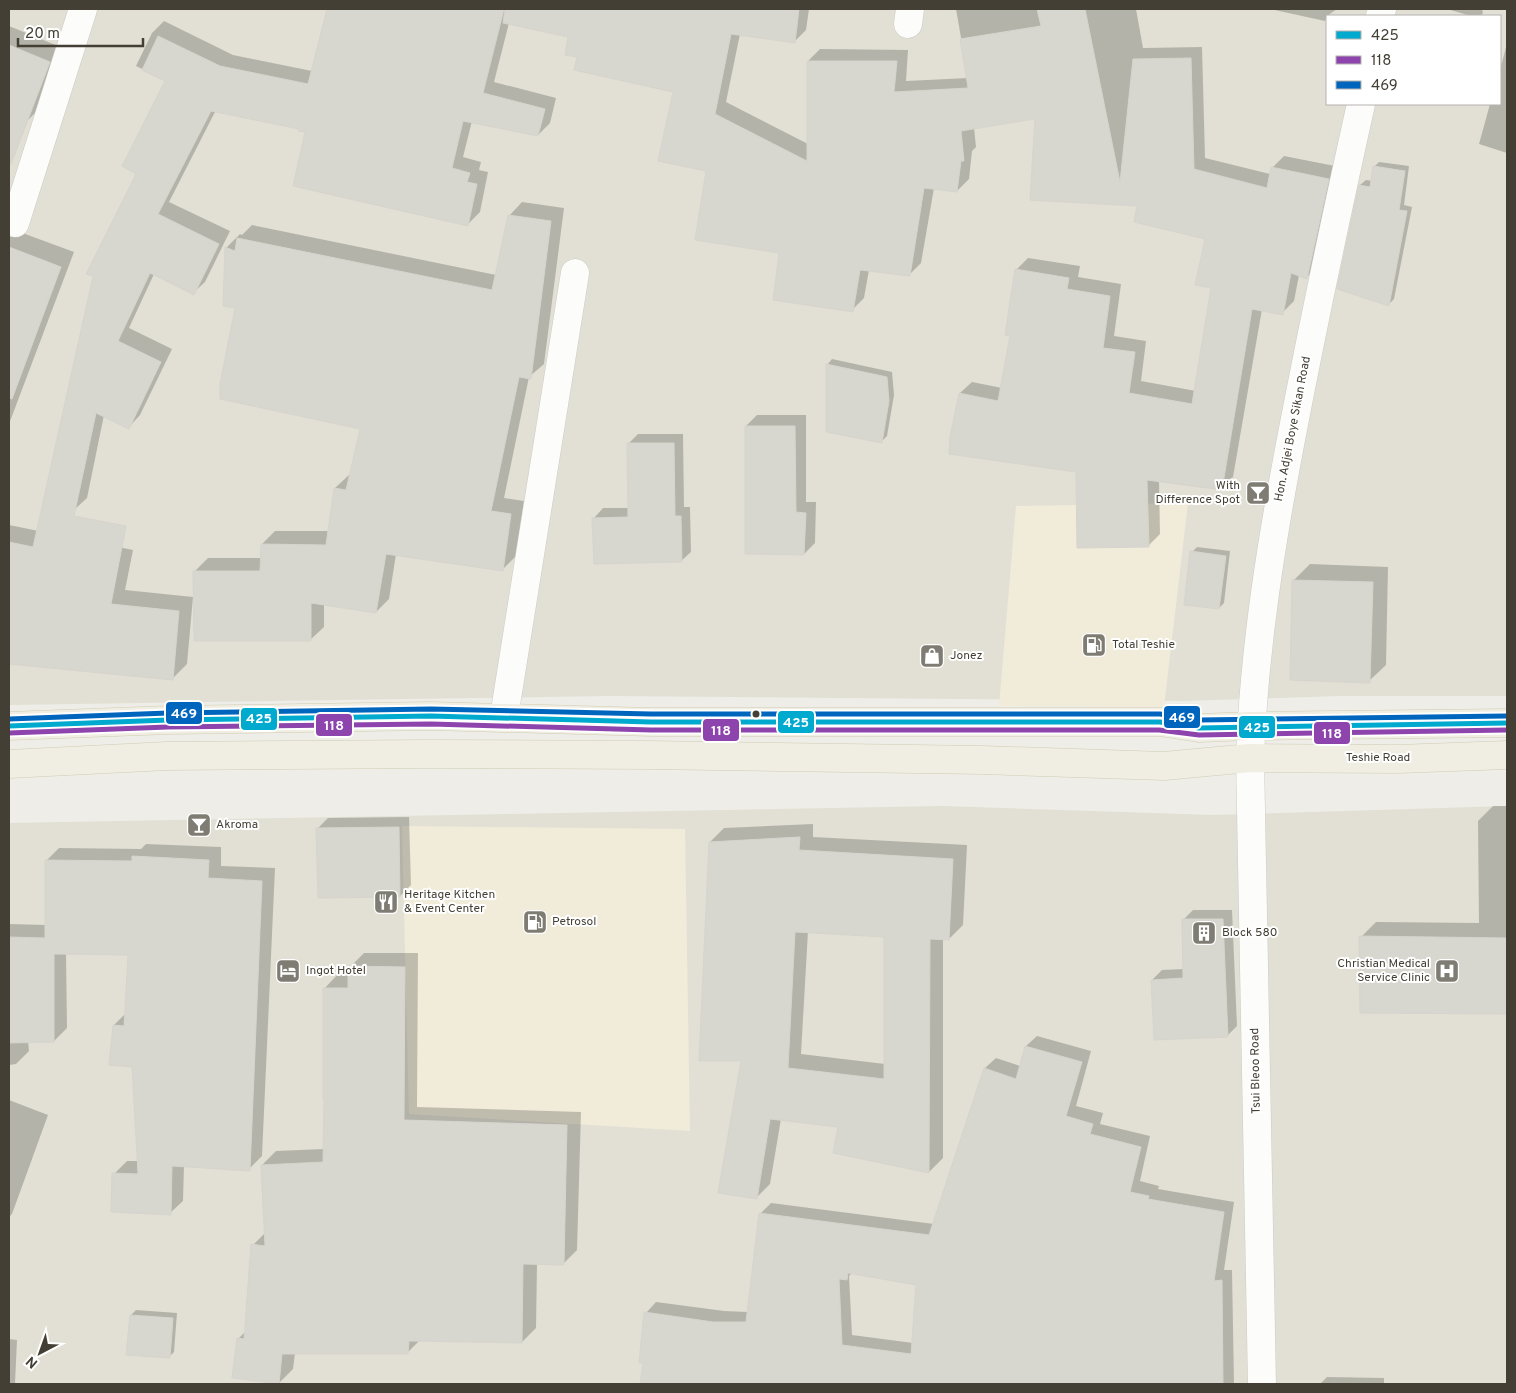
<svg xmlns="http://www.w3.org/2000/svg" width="1516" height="1393" viewBox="0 0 1516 1393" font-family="Overpass,sans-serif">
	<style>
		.residential { fill: #e2e0d4; fill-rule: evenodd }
		.commercial { fill: #f1ebd9 }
		.shadow { fill: #0003; fill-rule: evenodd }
		.building { fill: #d7d6cf; stroke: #d6d4cd; fill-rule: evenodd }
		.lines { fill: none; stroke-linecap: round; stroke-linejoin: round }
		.minor-casing { stroke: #cccbc5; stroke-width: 29 }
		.tertiary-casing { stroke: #cccbc5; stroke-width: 29 }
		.primary-casing { stroke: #d0ccb4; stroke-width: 29 }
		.minor { stroke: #fcfcfb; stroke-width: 28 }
		.tertiary { stroke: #fcfcfb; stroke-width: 28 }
		.primary { stroke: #f0eee2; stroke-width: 28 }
		.bus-1-casing { stroke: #fff; stroke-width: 9 }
		.bus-2-casing { stroke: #fff; stroke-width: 9 }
		.bus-3-casing { stroke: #fff; stroke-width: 9 }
		.bus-1 { stroke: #00a9ce; stroke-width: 5 }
		.bus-2 { stroke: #8e44ad; stroke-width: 5 }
		.bus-3 { stroke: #0065bd; stroke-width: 5 }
		.bus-dot { fill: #433f34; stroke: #fff; stroke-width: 2 }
		.labels { text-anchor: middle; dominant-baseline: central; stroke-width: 4; stroke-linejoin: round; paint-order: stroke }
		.street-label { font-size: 12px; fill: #433f34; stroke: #fff }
		.poi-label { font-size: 12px; fill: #433f34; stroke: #fff; text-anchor: start }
		.line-badge { stroke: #fff; stroke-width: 2 }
		.badge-label { font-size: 14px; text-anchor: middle; font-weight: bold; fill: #fff }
	</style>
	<rect width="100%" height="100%" fill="#eeede7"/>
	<!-- residential -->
	<path class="residential" d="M9,9H1507V696H1340L1180,701L609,696L9,705ZM1327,16H1500V104H1327Z
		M943,806L1214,815L1507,806V1384H9V823Z"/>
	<!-- commercial -->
	<path class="commercial" d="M1188,503L1164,707L999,706L1016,506Z
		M402,826L685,829L690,1131L409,1114Z"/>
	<!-- shadow -->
	<path class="shadow" d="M328,9H809L806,30L794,42L740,34L726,102L808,144V61L820,49L908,50L906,81L968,78L956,9H1136L1143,48L1202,47L1205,158L1270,174L1272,168L1284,156L1340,167L1319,265L1307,277L1299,275L1294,301L1282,313L1262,309L1233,477L1221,489L1159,481L1160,534L1148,546L1077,471L960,393L972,382L1002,388L1012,335L1016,270L1028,258L1080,266L1078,277L1121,284L1114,336L1146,341L1141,381L1196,391L1212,288L1206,238L1139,205L1036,118L974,128L976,147L972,151L969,179L957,191L934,188L921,263L909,275L869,270L864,298L852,310L781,252L707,170L674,91L579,56L570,36L509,23L494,82L556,98L550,123L538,135L472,121L463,157L481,162L479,170L488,172L480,212L468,224L300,128L216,110L169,202L230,231L205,282L193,293L154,274L129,328L172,349L140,415L129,427L104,415L87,498L75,509L138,173L167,81L136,66L152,33L164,21L233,55L312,71Z
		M1270,9H1337L1327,16L1325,21Z
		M1447,9H1482L1483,13L1480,16H1471Z
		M9,26L63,48L41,107L27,121L25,120L9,164Z
		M1507,43V153L1479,144L1490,104H1500V70Z
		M1379,162L1409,166L1404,205L1412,207L1394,299L1389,304L1360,185L1366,180L1372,181L1374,167Z
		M522,202L564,208L544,364L529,377L504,498L524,501L516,556L502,570L396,554L389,599L376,612L324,604V627L310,640L195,571L208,558H262V544L275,531H329L335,488L349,475H351L361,428L237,307L224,305L227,247L240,234L242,235L252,225L496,275L509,216Z
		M9,228L74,252L9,424Z
		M832,359L892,372L894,395L887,436L882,441L827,365Z
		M757,415H806V502H816L815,543L804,554L746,426Z
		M638,434H683L684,507H690L691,552L681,561L594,518L603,508H629L628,444Z
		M9,525L133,550L125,590L193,597L187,664L172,679L9,662Z
		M1197,547L1230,551L1224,603L1219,608L1192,552Z
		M1310,564L1388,567L1386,665L1369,681L1294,580Z
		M1493,806H1507V1013L1361,1011V937L1376,922L1479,923L1478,821Z
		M409,817L411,885L400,896L317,829L328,818Z
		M813,824V837L967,845L963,925L949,939H943V1158L929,1172L840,1126L781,1119L770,1184L756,1198L743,1060L710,842L724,828ZM808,931L886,936L885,1064L801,1054Z
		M146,844L221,847V866L275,868L262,1156L249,1169L184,1165L183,1201L170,1213L114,1174L127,1161H138L133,1066L114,1025L126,1013L129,954L66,953L67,1028L54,1041H28L29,1051L16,1064L9,1065V924L46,925V861L59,848L141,849Z
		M1193,910H1232L1237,1026L1227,1036L1152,980L1162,970L1184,969L1183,920Z
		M364,953H418L417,1107L581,1112L577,1250L563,1264L537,1263L536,1328L522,1342L420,1340L408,1352L295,1353L293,1369L279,1383L238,1339L246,1331L253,1245L266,1232L262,1165L276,1151L324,1149V989L338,974L350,975V967Z
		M1037,1036L1091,1051L1076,1106L1103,1113L1100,1124L1150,1136L1140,1181L1159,1186L1158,1189L1234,1202L1224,1270H1232L1234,1384H641L644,1362L646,1313L656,1302L724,1311L748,1312L761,1213L771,1203L934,1224L985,1068L996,1058L1020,1066L1026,1046ZM853,1272L917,1284L913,1343L852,1335L849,1276Z
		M9,1100L48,1115L12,1214L9,1217Z
		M136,1310L177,1313L174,1352L169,1357L131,1315Z
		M9,1339L17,1340L15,1384H9Z
		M1327,1377L1384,1378V1384H1320Z"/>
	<!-- building -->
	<path class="building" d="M327,9H504L483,93L545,109L538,136L463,121L452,168L470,173L467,182L477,184L468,226L293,186L305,132L298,131L299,129L211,111L158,214L219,244L194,295L150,273L118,341L161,362L129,429L96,413L74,516L126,526L111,604L179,611L173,680L9,664V542L33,547L93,276L86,274L136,174L122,166L165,81L142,70L158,36L220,66L308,84Z
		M505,9H799L795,43L731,34L715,114L807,161V61H897L894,92L968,88L960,39L1041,26L1037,9H1085L1120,182L1133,59L1191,58L1194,169L1267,188L1271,167L1329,179L1307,279L1291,273L1283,315L1252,309L1222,490L1147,480L1149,547L1077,548L1076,472L949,454L950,437L959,393L998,401L1010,336L1005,335L1015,269L1069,278L1067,289L1110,296L1103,348L1135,352L1129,393L1192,404L1211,288L1195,285L1205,239L1134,222L1137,206L1030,200L1035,119L961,131L964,161H961L957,192L924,188L910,276L860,270L853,312L773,300L779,253L695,240L706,171L658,161L673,92L574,70L577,57L565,55L568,37L503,23Z
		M9,45L50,62L11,164H9Z
		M1373,166L1405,171L1399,210L1407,211L1389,306L1337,289L1359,185L1370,187Z
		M508,215L551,221L531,379L519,377L491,511L511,514L503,571L386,554L376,613L311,603V641H194L193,571H260L261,544L326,545L334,488L346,490L360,429L220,399V384L235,308L223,306L225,247L235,251L237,238L492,290Z
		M9,247L61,267L12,399L9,398Z
		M826,364L887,377L889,401L882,443L826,432Z
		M745,426H795L796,512L806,513L804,555L745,554Z
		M627,443H674L675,516H681L682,562L594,564L592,518L628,517Z
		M1190,551L1226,556L1219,609L1184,605Z
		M1292,580L1373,582L1370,683L1290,680Z
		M399,827L400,897L318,898L316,828Z
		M800,837L799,850L953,859L949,940L930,939L929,1173L833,1153L838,1127L770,1119L757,1199L718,1193L741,1061H699L709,842ZM795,932L884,937V1079L788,1068Z
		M132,856L209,860L208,878L262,881L250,1171L172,1166L171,1215L111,1212L112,1173L138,1174L132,1067L109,1065L113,1025L124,1026L128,955L54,954V1042L9,1043V937L45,938V860L132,861Z
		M1182,919H1223L1228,1037L1154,1040L1151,980L1183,978Z
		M1359,936L1507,938V1014L1360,1013Z
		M348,966L405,967L404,1120L567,1125L564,1265L523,1264L522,1343L409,1341L408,1354H282L279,1384L232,1378L237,1338L244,1339L251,1244L265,1246L261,1165L323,1162L324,1099H323V988H348Z
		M1025,1046L1082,1062L1066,1116L1093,1124L1090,1134L1141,1147L1130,1192L1149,1196L1148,1199L1224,1212L1214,1281L1222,1280L1223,1384H640L643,1363H639L644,1312L713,1322H746L759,1213L929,1235L984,1068L1016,1079ZM848,1273L916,1285L911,1354L842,1345L839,1279L847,1280Z
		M130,1315L173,1318L170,1358L126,1355Z"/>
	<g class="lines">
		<defs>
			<path id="minor" d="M1380,16L1382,9
				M908,24L910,9
				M15,223L83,9
				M504,717L575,273
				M1250,758C1254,647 1272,537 1293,429C1314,320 1337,212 1361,104"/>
			<path id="tertiary" d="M1250,758L1262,1384"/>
			<path id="primary" d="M9,726L168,720L431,716L651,722H1160L1199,728L1251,726L1507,723
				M9,764L167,756L428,754L648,755L982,760L1164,766L1250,758L1398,759L1507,755"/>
		</defs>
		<!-- minor casing -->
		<use href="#minor" class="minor-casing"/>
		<!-- tertiary casing -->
		<use href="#tertiary" class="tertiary-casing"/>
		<!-- primary casing -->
		<use href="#primary" class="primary-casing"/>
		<!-- minor -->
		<use href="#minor" class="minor"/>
		<!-- tertiary -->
		<use href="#tertiary" class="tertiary"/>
		<!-- primary -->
		<use href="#primary" class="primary"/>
		<defs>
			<path id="bus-1" d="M9,726L168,720L431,716L651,722H1160L1199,728L1507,723"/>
			<path id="bus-2" d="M9,733L168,727L431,724L651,730H1159L1199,735L1507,730"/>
			<path id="bus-3" d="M9,719L168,713L431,709L651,714H1160L1199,720L1507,716"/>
		</defs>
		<!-- bus-1 casing -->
		<use href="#bus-1" class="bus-1-casing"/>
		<!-- bus-2 casing -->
		<use href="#bus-2" class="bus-2-casing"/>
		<!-- bus-3 casing -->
		<use href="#bus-3" class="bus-3-casing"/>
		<!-- bus-1 -->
		<use href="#bus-1" class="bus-1"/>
		<!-- bus-2 -->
		<use href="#bus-2" class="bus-2"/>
		<!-- bus-3 -->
		<use href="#bus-3" class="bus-3"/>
	</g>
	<!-- icons -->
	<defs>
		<symbol id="bar-square" viewBox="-11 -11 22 22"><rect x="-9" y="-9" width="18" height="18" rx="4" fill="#7f7c73" stroke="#fff"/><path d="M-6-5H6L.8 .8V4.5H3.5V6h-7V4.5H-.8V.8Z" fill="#fff"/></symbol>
		<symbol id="fuel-square" viewBox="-11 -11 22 22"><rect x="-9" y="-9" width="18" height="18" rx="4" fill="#7f7c73" stroke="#fff"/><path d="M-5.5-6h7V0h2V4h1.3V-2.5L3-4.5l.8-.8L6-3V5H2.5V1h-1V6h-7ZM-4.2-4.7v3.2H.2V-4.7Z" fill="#fff"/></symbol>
		<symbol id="shop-square" viewBox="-11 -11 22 22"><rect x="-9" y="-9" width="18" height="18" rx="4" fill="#7f7c73" stroke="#fff"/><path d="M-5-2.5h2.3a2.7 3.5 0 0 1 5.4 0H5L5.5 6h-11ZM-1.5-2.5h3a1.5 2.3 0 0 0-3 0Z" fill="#fff"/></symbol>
		<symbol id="restaurant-square" viewBox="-11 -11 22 22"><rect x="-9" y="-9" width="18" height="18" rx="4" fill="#7f7c73" stroke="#fff"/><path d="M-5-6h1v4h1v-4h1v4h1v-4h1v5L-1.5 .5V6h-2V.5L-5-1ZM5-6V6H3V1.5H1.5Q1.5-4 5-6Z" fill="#fff"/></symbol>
		<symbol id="building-square" viewBox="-11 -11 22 22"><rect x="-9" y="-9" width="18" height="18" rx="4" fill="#7f7c73" stroke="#fff"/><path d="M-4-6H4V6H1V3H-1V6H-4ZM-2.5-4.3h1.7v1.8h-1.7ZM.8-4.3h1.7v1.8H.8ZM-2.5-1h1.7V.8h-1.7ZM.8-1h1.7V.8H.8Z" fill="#fff"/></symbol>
		<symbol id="hotel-square" viewBox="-11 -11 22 22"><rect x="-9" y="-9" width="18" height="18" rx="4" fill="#7f7c73" stroke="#fff"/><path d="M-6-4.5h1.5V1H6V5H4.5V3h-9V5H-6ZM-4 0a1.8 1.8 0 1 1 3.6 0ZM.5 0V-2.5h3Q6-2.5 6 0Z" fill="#fff"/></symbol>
		<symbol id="hospital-square" viewBox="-11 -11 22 22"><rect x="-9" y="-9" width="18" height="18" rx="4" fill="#7f7c73" stroke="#fff"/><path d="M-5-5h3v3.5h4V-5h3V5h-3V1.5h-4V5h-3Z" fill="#fff"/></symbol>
	</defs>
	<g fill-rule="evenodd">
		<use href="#bar-square" x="1244" y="479" width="28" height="28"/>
		<use href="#fuel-square" x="1080" y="631" width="28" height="28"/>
		<use href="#shop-square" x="918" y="642" width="28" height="28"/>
		<use href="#bar-square" x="185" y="811" width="28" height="28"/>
		<use href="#restaurant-square" x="372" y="888" width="28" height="28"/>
		<use href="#fuel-square" x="521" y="908" width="28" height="28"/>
		<use href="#building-square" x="1190" y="919" width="28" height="28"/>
		<use href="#hotel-square" x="274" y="957" width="28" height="28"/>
		<use href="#hospital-square" x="1433" y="957" width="28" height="28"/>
	</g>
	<!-- markers -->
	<circle class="bus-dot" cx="756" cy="714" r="4.5"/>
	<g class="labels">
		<!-- street labels -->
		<g class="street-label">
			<text transform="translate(1293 429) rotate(-79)">Hon. Adjei Boye Sikan Road</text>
			<text x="1378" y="758">Teshie Road</text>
			<text transform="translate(1256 1071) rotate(-91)">Tsui Bleoo Road</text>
		</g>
		<!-- poi labels -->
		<g class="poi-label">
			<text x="1240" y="486" text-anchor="end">With<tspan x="1240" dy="14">Difference Spot</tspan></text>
			<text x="1112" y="645">Total Teshie</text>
			<text x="950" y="656">Jonez</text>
			<text x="216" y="825">Akroma</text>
			<text x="404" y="895">Heritage Kitchen<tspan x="404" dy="14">&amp; Event Center</tspan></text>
			<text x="552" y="922">Petrosol</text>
			<text x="1222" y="933">Block 580</text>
			<text x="1430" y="964" text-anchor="end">Christian Medical<tspan x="1430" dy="14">Service Clinic</tspan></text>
			<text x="306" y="971">Ingot Hotel</text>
		</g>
	</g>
	<g class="line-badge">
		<rect x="165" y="701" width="38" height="24" rx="5" fill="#0065bd"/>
		<rect x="1163" y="705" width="38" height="24" rx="5" fill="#0065bd"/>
		<rect x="240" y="707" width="38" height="24" rx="5" fill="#00a9ce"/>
		<rect x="777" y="710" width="38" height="24" rx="5" fill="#00a9ce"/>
		<rect x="315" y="713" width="38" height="24" rx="5" fill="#8e44ad"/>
		<rect x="1238" y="715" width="38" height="24" rx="5" fill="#00a9ce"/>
		<rect x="702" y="718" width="38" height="24" rx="5" fill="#8e44ad"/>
		<rect x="1313" y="721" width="38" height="24" rx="5" fill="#8e44ad"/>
	</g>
	<g class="badge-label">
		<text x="184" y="718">469</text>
		<text x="1182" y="722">469</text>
		<text x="259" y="723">425</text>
		<text x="796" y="727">425</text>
		<text x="334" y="730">118</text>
		<text x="1257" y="732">425</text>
		<text x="721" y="735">118</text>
		<text x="1332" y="738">118</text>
	</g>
	<!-- border -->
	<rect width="1516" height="1393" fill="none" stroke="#433f34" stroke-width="20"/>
	<!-- legend -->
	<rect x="1326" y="15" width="175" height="90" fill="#ffffff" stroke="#b4b2ae"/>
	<rect x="1336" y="31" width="25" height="8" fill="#00a9ce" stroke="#b4b2ae"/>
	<text x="1371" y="40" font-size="15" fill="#433f34">425</text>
	<rect x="1336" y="56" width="25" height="8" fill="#8e44ad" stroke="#b4b2ae"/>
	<text x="1371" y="65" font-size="15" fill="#433f34">118</text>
	<rect x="1336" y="81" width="25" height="8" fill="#0065bd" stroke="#b4b2ae"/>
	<text x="1371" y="90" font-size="15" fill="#433f34">469</text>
	<!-- north arrow -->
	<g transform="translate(40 1353) rotate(221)" stroke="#ffffff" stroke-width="4" paint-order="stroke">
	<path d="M0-4L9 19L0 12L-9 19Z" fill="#433f34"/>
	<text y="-8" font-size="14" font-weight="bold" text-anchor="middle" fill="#433f34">N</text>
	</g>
	<!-- scale -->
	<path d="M18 38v8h125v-8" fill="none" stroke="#433f34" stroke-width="2.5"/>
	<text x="25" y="38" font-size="15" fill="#433f34" stroke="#ffffff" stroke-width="4" paint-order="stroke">20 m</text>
</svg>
